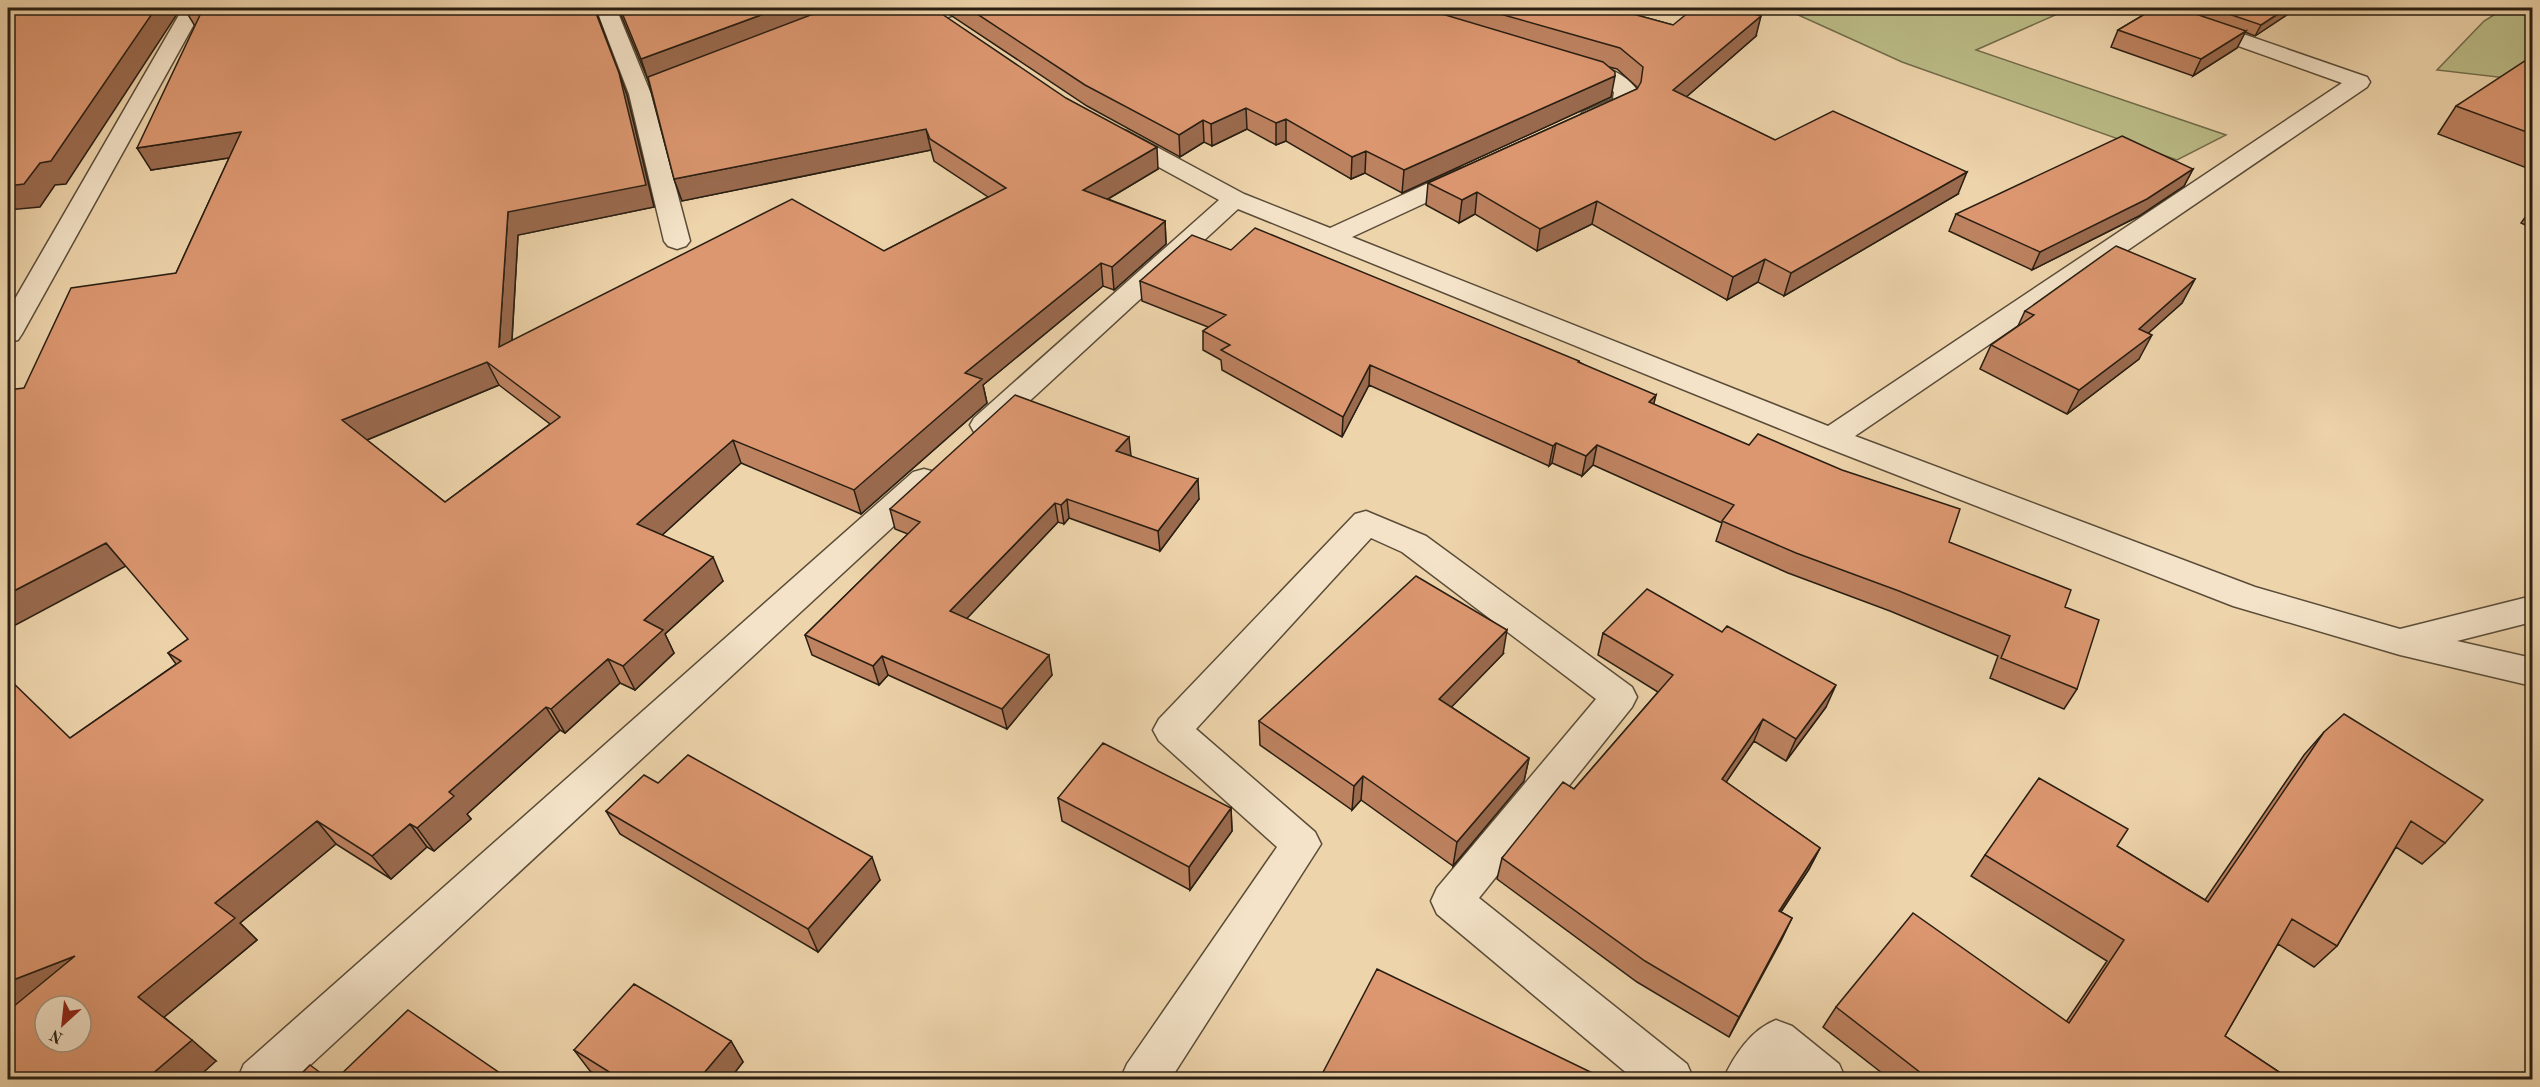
<svg xmlns="http://www.w3.org/2000/svg" width="2540" height="1087" viewBox="0 0 2540 1087" font-family="'Old Standard TT',serif">
	<style>
		.green { fill: #bbbc87; stroke: #726d4c; stroke-width: 1.5 }
		.lines { fill: none; stroke-linecap: round; stroke-linejoin: round }
		.minor-casing { stroke: #5a4c38; stroke-width: 3 }
		.minor { fill: #f4e3c8; fill-rule: evenodd }
		.wall { fill: #bd8260; stroke: #291e12; stroke-width: 1.5; fill-rule: evenodd }
		.shaded-wall { fill: #9a6a4e; stroke: #291e12; stroke-width: 1.5 }
		.building { fill: #dc9770; stroke: #291e12; stroke-width: 1.5; fill-rule: evenodd }
	</style>
	<rect width="100%" height="100%" fill="#eed4ab"/>
	<filter id="stains"><feTurbulence type="fractalNoise" baseFrequency=".00333" numOctaves="4"/><feColorMatrix values="0 0 0 0 .2 0 0 0 0 .09 0 0 0 0 .02 0 0 0 .5 -.17"/></filter>
	<radialGradient id="worn" r=".72"><stop offset=".6" stop-color="#630" stop-opacity="0"/><stop offset="1" stop-color="#630" stop-opacity=".3"/></radialGradient>
	<!-- green -->
	<path class="green" d="M1760,8H2071L1976,50L2226,135L2177,160L1902,62L1794,13Z
		M2505,8H2532V81L2437,70L2484,21Z"/>
	<g class="lines">
		<defs>
			<path id="minor" d="M183,8H203L22,334L18,340L8,342V311Z
				M596,8H616L651,94L690,241L686,246L677,249L668,246L664,241L629,94Z
				M934,8H963C956,17 938,21 927,18L924,14L927,10Z
				M2140,8H2168L2367,77L2370,82L2367,87L1855,436L2255,587L2400,629L2532,596V622L2457,641L2532,658V686L2400,655L2233,606L1820,445L1238,209L996,432L985,435L974,432L970,425L974,418L1219,200L1111,141L1107,136L1111,131L1119,129L1127,131L1244,194L1330,228L1459,169L1468,167L1477,169L1480,174L1477,179L1352,237L1828,426L2342,83L2143,12Z
				M1573,59C1596,65 1623,69 1637,90L1635,103L1632,108C1617,114 1599,126 1583,122L1579,117L1583,112L1613,99L1614,92L1600,81L1565,71L1562,66L1565,61Z
				M924,469L935,472L940,480L935,488L294,1080H237L244,1064L913,472Z
				M1366,511L1426,536L1632,687L1637,697L1632,707L1479,898L1687,1064L1694,1080H1635L1437,914L1431,901L1437,888L1596,699L1402,552L1371,538L1196,729L1315,832L1321,844L1170,1080H1120L1127,1064L1277,847L1159,741L1153,730L1159,719L1355,514Z
				M1776,1020L1792,1026L1839,1064L1846,1080H1788L1780,1072L1774,1080H1723C1734,1055 1752,1029 1776,1020Z"/>
		</defs>
		<!-- minor casing -->
		<use href="#minor" class="minor-casing"/>
		<!-- minor -->
		<use href="#minor" class="minor"/>
	</g>
	<!-- wall -->
	<path class="wall" d="M184,8H595L627,95L654,207L518,235L512,341L884,251L988,197L934,161L931,150L682,201L674,179L648,80L618,8H933L1158,169L1108,199L1165,221L1166,244L1114,290L1103,286L983,385L987,403L861,514L741,463L662,535L723,581L665,634L674,653L635,690L620,683L565,733L560,730L467,814L471,819L434,851L427,847L391,879L336,844L240,923L257,940L164,1017L216,1061L8,1080L70,738L176,664L168,653L188,639L24,388L176,273L229,158L151,170L195,26ZM499,385L550,424L445,502L367,440Z
		M940,8H1611L1673,25L1756,36L1686,97L1775,140L1958,194L1784,296L1758,282L1727,300L1592,224L1537,251L1475,214L1459,223L1426,205L1428,183L1637,89L1638,88L1617,69L1609,67L1611,97L1402,193L1365,173L1351,179L1286,141L1276,145L1247,129L1212,146L1204,142L1180,157L1087,106Z
		M2155,8H2291L2288,14L2255,36L2245,32L2237,48L2193,76L2111,47L2118,30Z
		M2532,63V170L2438,134L2456,106Z
		M2193,169L2184,186L2139,216L2032,270L1949,231L1956,214Z
		M2532,208V228L2521,223Z
		M1231,250L1579,361V362L1653,404L1949,542L2065,607L2077,689L2064,709L1990,678L1998,656L1890,611L1788,573L1716,541L1722,523L1593,465L1582,476L1552,463L1549,466L1369,385L1342,437L1222,370L1221,360L1203,350V331L1208,327L1142,301L1140,281Z
		M2195,279L2182,303L2148,333L2139,359L2067,414L1980,369L1991,345L2018,326L2025,311Z
		M1131,456L1199,499L1160,551L1069,518L1064,524L1058,522L966,619L1052,675L1007,729L888,675L879,685L812,655L805,635L908,534L895,529L890,509Z
		M1603,633L1826,707L1786,761L1754,741L1726,782L1820,848L1809,869L1781,912L1792,918L1729,1037L1637,982L1497,879L1502,858L1574,789L1658,692L1598,655Z
		M1503,654L1451,707L1529,758L1524,781L1453,866L1361,800L1352,810L1260,745L1259,721Z
		M2324,732L2445,843L2422,864L2396,847L2337,946L2314,967L2278,944L2225,1036L2291,1080H1891L1823,1027L1836,1007L2066,1022L2107,961L1971,876L1985,855L2117,846L2205,900L2304,755Z
		M658,783L880,880L818,952L620,834L606,811Z
		M1058,798L1231,808L1232,831L1190,890L1062,821Z
		M731,1041L743,1062L729,1080H604L590,1071L574,1050Z"/>
	<!-- shaded-wall -->
	<path class="shaded-wall" d="M156,8H181L66,184L55,185L40,207L8,210V186Z
		M780,8H839L648,80L641,59Z
		M2287,8H2291L2288,14L2255,36L2261,25Z
		M1761,16L1756,36L1669,112L1673,90Z
		M2246,31L2237,48L2193,76L2201,59Z
		M619,73L627,95L654,207L518,235L510,371L499,347L508,212Z
		M1615,76L1611,97L1402,193L1404,170Z
		M1246,108L1247,129L1212,146L1211,124Z
		M1286,119V141L1276,145V123Z
		M1203,120L1204,142L1180,157L1179,135Z
		M926,129L931,150L682,201L674,179Z
		M241,132L254,154L151,170L137,148Z
		M1157,147L1158,169L1086,212L1083,190Z
		M1366,151L1365,173L1351,179L1352,157Z
		M2193,169L2184,186L2139,216L2032,270L2040,252Z
		M1967,172L1958,194L1784,296L1791,273Z
		M1477,192L1475,214L1459,223L1462,200Z
		M1597,201L1592,224L1537,251L1540,229Z
		M1165,221L1166,244L1114,290L1112,267Z
		M1765,259L1758,282L1727,300L1733,277Z
		M1101,263L1103,286L983,385L987,403L861,514L854,490L965,373Z
		M2195,279L2182,303L2126,353L2139,329Z
		M2152,335L2139,359L2067,414L2079,390Z
		M487,362L499,385L357,444L342,420Z
		M1370,365L1369,385L1342,437L1343,417Z
		M1656,395L1651,415L1649,402Z
		M1129,437L1131,456L1116,451Z
		M733,440L741,463L648,548L637,524Z
		M1556,443L1552,463L1549,466L1553,446Z
		M1597,445L1593,465L1582,476L1586,456Z
		M1198,479L1199,499L1160,551L1158,531Z
		M1067,499L1069,518L1064,524L1061,505Z
		M1055,503L1058,522L955,631L950,611Z
		M106,543L126,566L8,629V594Z
		M713,557L723,581L665,634L674,653L635,690L623,666L644,620Z
		M1507,630L1503,654L1436,723L1439,699Z
		M1049,655L1052,675L1007,729L1002,709Z
		M882,656L888,675L879,685L873,666Z
		M608,659L620,683L565,733L551,709Z
		M1836,685L1826,707L1786,761L1796,739Z
		M546,707L560,730L467,814L471,819L434,851L417,828L449,792Z
		M1763,719L1754,741L1714,800L1722,779Z
		M1529,758L1524,781L1453,866L1457,842Z
		M1363,776L1361,800L1352,810L1354,786Z
		M1231,808L1232,831L1190,890L1189,867Z
		M317,821L336,844L240,923L257,940L163,1018L138,997L215,903Z
		M410,824L427,847L391,879L372,856Z
		M1820,848L1809,869L1768,931L1779,911Z
		M872,857L880,880L818,952L808,929Z
		M1792,918L1782,939L1729,1037L1739,1017Z
		M75,956L8,1014V982Z
		M192,1040L216,1061L195,1080H145Z
		M731,1041L743,1062L729,1080H698Z"/>
	<!-- building -->
	<path class="building" d="M8,8H156L51,161L40,163L24,184L8,186Z
		M186,8H594L619,73L646,185L508,212L499,347L792,199L884,251L1006,188L930,139L926,129L674,179L648,77L829,8H933L1066,98L1157,147L1083,190L1165,221L1112,267L1101,263L965,373L982,379L854,490L733,440L637,524L713,557L644,620L663,630L623,666L608,659L551,709L546,707L449,792L454,796L417,828L410,824L372,856L317,821L215,903L235,918L138,997L192,1040L145,1080H8V1011L75,956L8,982V678L70,738L181,661L168,653L188,639L106,543L8,594V390L24,388L71,288L176,273L241,132L137,148L200,15ZM487,362L560,417L445,502L342,420ZM45,1006H81V1042H45Z
		M620,8H780L641,59Z
		M968,8H1422L1603,62L1615,72V76L1404,170L1366,151L1352,157L1286,119L1276,123L1246,108L1211,124L1203,120L1179,135L1085,85Z
		M1479,8H1611L1673,25L1694,8H1733L1761,16L1673,90L1775,140L1833,111L1967,172L1791,273L1765,259L1733,277L1597,201L1540,229L1477,192L1462,200L1428,183L1637,89L1641,82L1643,67L1620,48Z
		M2155,8H2178L2246,31L2201,59L2118,30Z
		M2211,8H2287L2261,25Z
		M2526,60L2532,63V134L2456,106Z
		M2122,136L2193,169L2147,199L2040,252L1956,214Z
		M1255,228L1579,361L1578,362L1656,395L1649,402L1749,445L1758,434L1842,470L1960,509L1949,542L2071,590L2065,607L2099,620L2077,689L2001,658L2010,636L1899,591L1796,553L1722,521L1734,505L1597,445L1586,456L1556,443L1553,446L1370,365L1343,417L1221,350L1230,345L1203,331L1226,315L1140,281L1192,235L1231,250Z
		M2116,246L2195,279L2139,329L2152,335L2079,390L1991,345L2034,315L2025,311Z
		M1015,395L1129,437L1116,451L1198,479L1158,531L1067,499L1061,505L1055,503L950,611L1049,655L1002,709L882,656L873,666L805,635L920,522L890,509Z
		M1416,576L1507,630L1439,699L1529,758L1457,842L1363,776L1354,786L1259,721Z
		M1647,589L1722,632L1727,626L1836,685L1796,739L1763,719L1722,779L1820,848L1779,911L1792,918L1739,1017L1645,961L1502,858L1563,782L1574,789L1673,675L1603,633Z
		M2344,714L2483,800L2445,843L2411,821L2337,946L2292,919L2225,1036L2291,1080H1930L1836,1007L1913,913L2069,1023L2124,940L1985,855L2039,778L2128,829L2117,846L2208,902L2324,732Z
		M1103,743L1231,808L1189,867L1058,798Z
		M688,755L872,857L808,929L606,811L644,775L658,783Z
		M1377,969L1607,1080H1319Z
		M634,984L731,1041L698,1080H622L574,1050Z
		M408,1010L510,1080H335Z
		M310,1065L330,1080H295Z"/>
	<!-- margin -->
	<rect width="2540" height="1087" fill="none" stroke="#eed4ab" stroke-width="30"/>
	<rect x="9" y="9" width="2522" height="1069" fill="none" stroke="#291e12" stroke-width="3"/>
	<rect x="15" y="15" width="2510" height="1057" fill="none" stroke="#291e12" stroke-width="1.5"/>
	<!-- north arrow -->
	<g transform="translate(63 1024) rotate(207)"><circle r="28" fill="#f4e3c8" stroke="#a3947f" stroke-width="1.5"/>
	<path d="M0-4.5L10 22L0 15L-10 22Z" fill="#8f2418"/>
	<text y="-9" font-size="16" font-weight="bold" text-anchor="middle" fill="#291e12">N</text>
	</g>
	<rect width="100%" height="100%" filter="url(#stains)"/>
	<rect width="100%" height="100%" fill="url(#worn)"/>
</svg>
